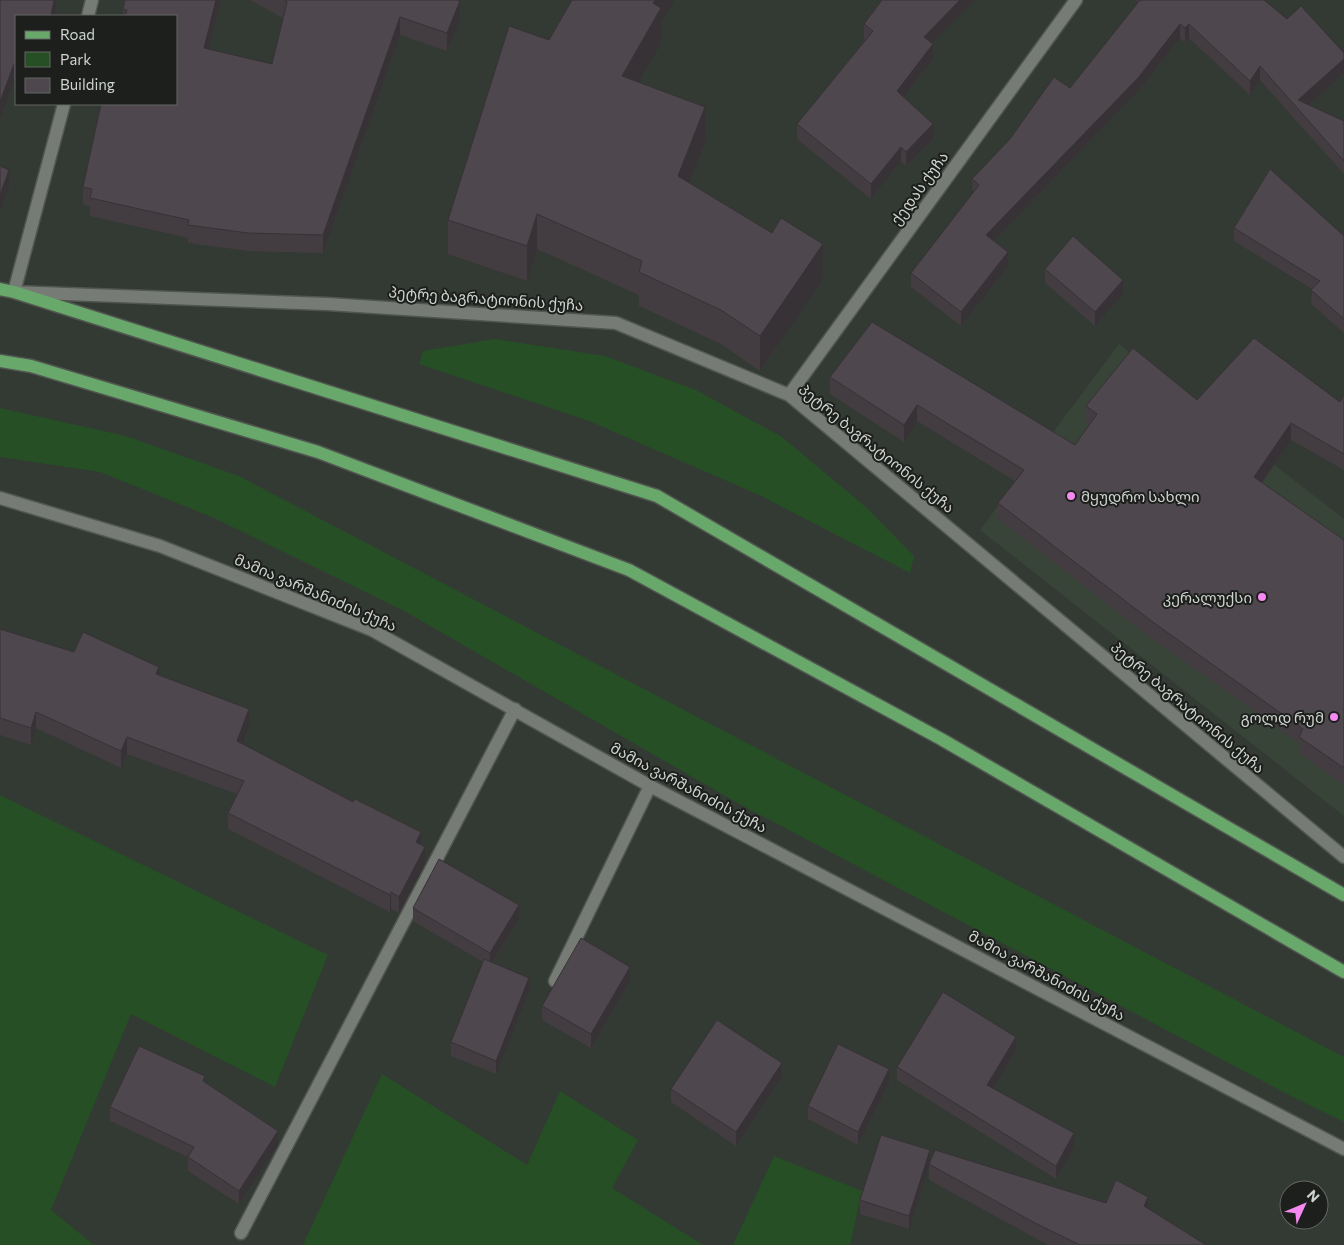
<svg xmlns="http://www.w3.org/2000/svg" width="1344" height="1245" viewBox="0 0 1344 1245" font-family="Commissioner,'Noto Sans Georgian',sans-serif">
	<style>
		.built { fill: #394439 }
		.green { fill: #264f26 }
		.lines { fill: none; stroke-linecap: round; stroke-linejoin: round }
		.lane-casing { stroke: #515650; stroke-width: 15 }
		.street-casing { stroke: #515650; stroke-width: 15 }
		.primary-casing { stroke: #515650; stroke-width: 15 }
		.lane { stroke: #767c75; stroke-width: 12 }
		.street { stroke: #767c75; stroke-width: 12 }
		.primary { stroke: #68a86a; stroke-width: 12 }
		.wall { fill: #433d42 }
		.shaded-wall { fill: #373236 }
		.building { fill: #4e474d; stroke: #373236 }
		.poi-dot { fill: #f489ef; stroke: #1c1f1c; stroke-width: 2 }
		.labels { text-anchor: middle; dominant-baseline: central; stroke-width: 4; stroke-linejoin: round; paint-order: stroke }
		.street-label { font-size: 15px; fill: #cfd3cf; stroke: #1c1f1c }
		.poi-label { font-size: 15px; fill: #cfd3cf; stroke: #1c1f1c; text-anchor: end }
	</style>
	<rect width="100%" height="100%" fill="#333933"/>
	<!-- built -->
	<path class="built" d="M1119,344L1344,519V816L980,530Z"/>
	<!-- green -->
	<path class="green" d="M495,339L605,356L696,390L782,437L866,507L914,556L910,573L759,495L589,421L419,364L423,351Z
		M0,408L126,436L239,476L1344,1057V1122L1291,1096L734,801L406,612L214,518L100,472L0,457Z
		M0,795L328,955L275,1087L131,1014L51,1210L94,1245H0Z
		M382,1074L527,1165L560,1091L638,1140L612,1188L703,1245H303Z
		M774,1156L862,1191L850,1245H733Z"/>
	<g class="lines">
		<defs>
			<path id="lane" d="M555,981L650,786
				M241,1233L515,709"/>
			<path id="street" d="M88,16L92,0
				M64,104L14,292L328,304L616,323L789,395L1344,857
				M789,395L1076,0
				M0,498L160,546L372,630L650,786L1344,1149"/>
			<path id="primary" d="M0,289L14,292L657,496L1344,895
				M0,361L31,366L318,452L629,570L941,739L1344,972"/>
		</defs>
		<!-- lane casing -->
		<use href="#lane" class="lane-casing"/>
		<!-- street casing -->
		<use href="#street" class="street-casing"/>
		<!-- primary casing -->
		<use href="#primary" class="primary-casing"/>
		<!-- lane -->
		<use href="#lane" class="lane"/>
		<!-- street -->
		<use href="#street" class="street"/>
		<!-- primary -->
		<use href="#primary" class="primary"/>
	</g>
	<!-- wall -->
	<path class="wall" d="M0,0H56V7L54,16H16V81L14,80Z
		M125,0H221L208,49L272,64L283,18L250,0H457L460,19L447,51L400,35L323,253L248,251L188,243V238L90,216V206L83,205V187L176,16H123V9Z
		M1136,0H1264L1287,19L1344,53V73L1309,105L1344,121V174L1260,80L1250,95L1189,38L1185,42L1180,38L1138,91L994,241L1008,266L961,326L911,287V273L973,193L972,179L1070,88L1138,2Z
		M661,23V43L638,82L705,142L689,182L823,279L760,371L721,344L639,306V295L537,249L527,281L448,254V220L549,40Z
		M864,24L932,43L933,58L904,97L933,139L906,166L901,161L871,199L797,139V124L865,40L864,39Z
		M1234,228L1344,236V333L1311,304L1312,289L1234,241Z
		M1045,269L1123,293L1095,326L1045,283Z
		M830,377L1075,445L1089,425L1086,422V406L1197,400L1340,402L1344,394V470L1291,440L1262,483L1344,540V785L1299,753V743L1150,637L998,519V503L1015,481L917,421L904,442L830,394Z
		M0,629L74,652L159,676L249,726L242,744L421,845L425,864L399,913L391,909L390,912L228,829V813L237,794L127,754L121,768L36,728L31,745L0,735Z
		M413,908L519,919L493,962L529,991L496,1074L451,1056V1042L483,962L413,921Z
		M630,980L591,1048L542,1020V1006Z
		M1016,1050L993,1088L1074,1147L1056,1179L897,1080V1067Z
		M782,1076L736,1146L671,1102V1089Z
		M205,1083L278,1145L239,1204L188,1171V1157L110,1121V1107Z
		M889,1083L858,1145L808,1119V1106Z
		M930,1162L1106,1203L1148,1209L1206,1245H1048L929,1180V1166L909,1229L860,1214V1200Z"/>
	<!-- shaded-wall -->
	<path class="shaded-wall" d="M54,0H56V7L54,16H51Z
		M216,0H221L204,66V48Z
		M655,0H674L661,23V43L622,111V76Z
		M960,0H975L924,51V37Z
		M460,1V19L447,51V33Z
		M400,17V35L323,253V235Z
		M1180,24V38L1138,91L986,249V235Z
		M1189,24V38L1185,42V28Z
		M933,44V58L897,106V91Z
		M1344,59V73L1301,112L1298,100Z
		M14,64V80L0,118V102Z
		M1260,66V80L1250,95V81Z
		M705,107V142L678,210V176Z
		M933,124V139L906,166V152Z
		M901,147V161L871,199V184Z
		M9,170V186L0,211V195Z
		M537,214V249L527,281V246Z
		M823,244V279L760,371V336Z
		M1008,252V266L961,326V312Z
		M1123,280V293L1095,326V312Z
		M917,405V421L904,442V425Z
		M1291,423V440L1254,494V477Z
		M159,667V684L156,674Z
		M249,709V726L237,758V741Z
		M36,712V728L31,745V728Z
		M127,737V754L121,768V751Z
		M421,832V848L416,842Z
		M425,847V864L399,913V897Z
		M391,892V909L390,912V895Z
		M519,905V919L490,966V953Z
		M630,967V980L591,1048V1034Z
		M529,978V991L496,1074V1061Z
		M1016,1037V1050L987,1098V1085Z
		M782,1063V1076L736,1146V1132Z
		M889,1069V1083L858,1145V1132Z
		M278,1131V1145L239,1204V1191Z
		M1074,1133V1147L1056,1179V1166Z
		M930,1150L929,1164V1166L909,1229V1216Z
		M1148,1197V1213L1144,1206Z"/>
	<!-- building -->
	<path class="building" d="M0,0H54L51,16H16V64H14L0,102Z
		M125,0H216L204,48L272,64L287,2L284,0H457L460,1L447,33L400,17L323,235L248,233L188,225L189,220L90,198L92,189L83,187L101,104H176V16H125L127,10L123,9Z
		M572,0H655L653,3L661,8L622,76L705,107L678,176L772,233L781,218L823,244L760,336L721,310L639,272L642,261L537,214L527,246L448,220L509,26L549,40Z
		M882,0H960L924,37L933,44L897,91L933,124L906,152L901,147L871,184L797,124L873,31L864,24Z
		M1140,0H1264L1287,19L1301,6L1344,53V59L1298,100L1344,121V161L1260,66L1250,81L1189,24L1185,28L1180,24L1138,78L986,235L1008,252L961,312L911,273L979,185L972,179L1010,139L1054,77L1070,88Z
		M0,166L9,170L0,195Z
		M1270,169L1344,236V319L1311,290L1320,281L1234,228Z
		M1073,236L1123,280L1095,312L1045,269Z
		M872,322L1075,445L1097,414L1086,406L1133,348L1197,400L1254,338L1340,402L1344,394V454L1291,423L1254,477L1344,540V768L1299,737L1303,729L1150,620L998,503L1024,470L917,405L904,425L830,377Z
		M0,629L74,652L83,632L159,667L156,674L249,709L237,741L353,802L355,799L421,832L416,842L425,847L399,897L391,892L390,895L228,813L244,781L127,737L121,751L36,712L31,728L0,718Z
		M439,859L519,905L490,953L413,908Z
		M581,938L630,967L591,1034L542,1006Z
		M484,959L529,978L496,1061L451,1042Z
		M943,992L1016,1037L987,1085L1074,1133L1056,1166L897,1067Z
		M717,1020L782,1063L736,1132L671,1089Z
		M838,1044L889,1069L858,1132L808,1106Z
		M139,1046L205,1076L203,1081L278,1131L239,1191L188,1157L194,1147L110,1107Z
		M881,1135L930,1150L909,1216L860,1200Z
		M935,1150L1106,1203L1116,1180L1148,1197L1144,1206L1206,1245H1080L1035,1223L929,1164Z"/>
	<!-- markers -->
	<g class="poi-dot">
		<circle cx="1071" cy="496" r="5"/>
		<circle cx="1262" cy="597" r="5"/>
		<circle cx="1334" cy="717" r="5"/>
	</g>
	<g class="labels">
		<!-- street labels -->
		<g class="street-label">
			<text transform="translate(919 188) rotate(-54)">ქედას ქუჩა</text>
			<text transform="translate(486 298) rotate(4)">პეტრე ბაგრატიონის ქუჩა</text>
			<text transform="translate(877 448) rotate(39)">პეტრე ბაგრატიონის ქუჩა</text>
			<text transform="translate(316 592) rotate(23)">მამია ვარშანიძის ქუჩა</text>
			<text transform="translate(1188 707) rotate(40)">პეტრე ბაგრატიონის ქუჩა</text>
			<text transform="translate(689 787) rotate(28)">მამია ვარშანიძის ქუჩა</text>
			<text transform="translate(1047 975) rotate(28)">მამია ვარშანიძის ქუჩა</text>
		</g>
		<!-- poi labels -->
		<g class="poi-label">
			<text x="1081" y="496" text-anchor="start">მყუდრო სახლი</text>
			<text x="1252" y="597">კერალუქსი</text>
			<text x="1324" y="717">გოლდ რუმ</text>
		</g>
	</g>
	<!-- legend -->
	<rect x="15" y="15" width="162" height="90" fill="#1c1f1c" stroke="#646764"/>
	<rect x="25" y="31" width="25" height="8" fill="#68a86a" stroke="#646764"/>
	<text x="60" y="40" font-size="15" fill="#cfd3cf">Road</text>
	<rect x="25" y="52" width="25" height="15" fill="#264f26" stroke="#646764"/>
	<text x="60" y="65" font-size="15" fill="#cfd3cf">Park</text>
	<rect x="25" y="78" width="25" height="15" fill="#4e474d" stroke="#646764"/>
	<text x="60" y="90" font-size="15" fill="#cfd3cf">Building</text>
	<!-- north arrow -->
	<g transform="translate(1304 1205) rotate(46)"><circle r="24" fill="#1c1f1c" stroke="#646764"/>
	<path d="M0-4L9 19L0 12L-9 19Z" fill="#f489ef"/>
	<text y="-8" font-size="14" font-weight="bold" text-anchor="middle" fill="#cfd3cf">N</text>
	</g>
</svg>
